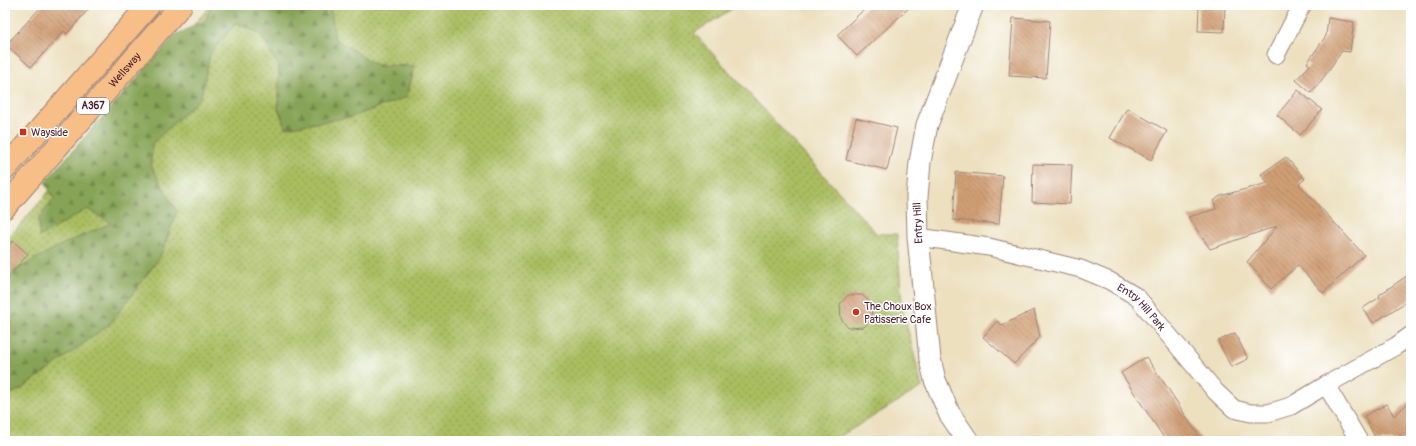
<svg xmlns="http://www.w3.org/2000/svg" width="1416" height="446" viewBox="0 0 1416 446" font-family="Pangolin,sans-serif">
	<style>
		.grass { fill: url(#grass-dots); stroke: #7a6e46 }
		.forest { fill: url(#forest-firs); stroke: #686241 }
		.building { fill: url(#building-back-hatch) }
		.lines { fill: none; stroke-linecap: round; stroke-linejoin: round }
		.minor-casing { stroke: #9b8075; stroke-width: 19 }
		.tertiary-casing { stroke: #9b8075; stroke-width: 23 }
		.primary-casing { stroke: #9b8075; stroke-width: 24 }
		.minor { stroke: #fff; stroke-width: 17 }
		.tertiary { stroke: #fff; stroke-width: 21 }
		.primary { stroke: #f7be88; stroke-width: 22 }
		.poi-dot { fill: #c8321e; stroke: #fff; stroke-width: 1.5 }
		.labels { text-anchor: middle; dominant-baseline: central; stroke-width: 3; stroke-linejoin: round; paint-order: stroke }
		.shield { fill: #fff; stroke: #80626b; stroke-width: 1 }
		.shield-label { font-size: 10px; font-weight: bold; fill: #4a1f2b }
		.street-label { font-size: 11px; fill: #4a1f2b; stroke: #fff }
		.poi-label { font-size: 11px; fill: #4a1f2b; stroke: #fff; text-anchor: start }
	</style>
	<defs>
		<pattern id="grass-dots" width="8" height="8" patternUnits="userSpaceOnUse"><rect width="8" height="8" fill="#aabd61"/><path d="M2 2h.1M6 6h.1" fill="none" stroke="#8c9950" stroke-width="1.8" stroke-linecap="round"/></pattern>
		<pattern id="forest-firs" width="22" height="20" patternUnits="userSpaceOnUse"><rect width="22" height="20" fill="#87a457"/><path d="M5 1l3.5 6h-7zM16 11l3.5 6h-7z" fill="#708548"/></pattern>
		<pattern id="building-back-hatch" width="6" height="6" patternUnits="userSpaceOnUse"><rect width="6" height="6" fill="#d09f74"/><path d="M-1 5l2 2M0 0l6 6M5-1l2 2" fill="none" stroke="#ab815f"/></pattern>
	</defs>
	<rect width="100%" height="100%" fill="#fff"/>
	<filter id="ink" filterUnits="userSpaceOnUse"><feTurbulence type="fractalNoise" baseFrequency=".025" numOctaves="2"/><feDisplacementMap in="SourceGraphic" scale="8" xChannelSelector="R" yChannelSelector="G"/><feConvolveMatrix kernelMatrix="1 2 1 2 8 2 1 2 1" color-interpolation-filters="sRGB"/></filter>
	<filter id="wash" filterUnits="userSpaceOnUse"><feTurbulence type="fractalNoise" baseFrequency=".012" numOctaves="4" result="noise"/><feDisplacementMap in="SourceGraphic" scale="16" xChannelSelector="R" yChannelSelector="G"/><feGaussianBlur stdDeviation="0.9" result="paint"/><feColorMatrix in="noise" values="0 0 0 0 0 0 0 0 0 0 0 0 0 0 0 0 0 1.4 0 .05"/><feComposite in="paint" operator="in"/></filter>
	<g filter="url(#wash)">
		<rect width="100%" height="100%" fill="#ece0bf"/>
		<!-- grass -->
		<path class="grass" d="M211,5H738L694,33L877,234H897L902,306L922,387L832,441H5V242Z"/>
		<!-- forest -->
		<path class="forest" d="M212,5H330L335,39L376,65L415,66L407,97L351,117L286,128L278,109L279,67L259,33L236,23L210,54L201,97L152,144L151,166L177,212L160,257L110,324L23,388L5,397V276L61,245L111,223L87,209L39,237V218L54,199L45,182L175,35L205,21Z"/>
		<g id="blocks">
			<!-- building -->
			<path class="building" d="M43,5H92L67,34L64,31L31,67L6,45Z
				M869,5H912L857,56L837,35Z
				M1199,5H1225L1224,32L1198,31Z
				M1013,18L1050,21L1046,78L1009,76Z
				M1328,18L1354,22L1350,52L1342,51L1321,81L1311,93L1296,80L1310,65L1307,63L1326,36Z
				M1298,90L1322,110L1300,135L1277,115Z
				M1127,108L1167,131L1151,160L1110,138Z
				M856,118L897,128L887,170L846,160Z
				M1286,157L1305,179L1299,184L1364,255L1323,293L1298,265L1271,289L1247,262L1277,226L1210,249L1188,217L1216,209L1214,201L1220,196L1268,183L1261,174Z
				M1033,164L1072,165L1070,204L1032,202Z
				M956,172L1003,176L999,224L953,220Z
				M13,241L28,254L5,281V250Z
				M1411,273V299L1373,323L1363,308L1380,297L1379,295Z
				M848,295H862L871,303L872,319L864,327L848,328L841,319L840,304Z
				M1034,310L1040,337L1014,364L983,337L997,321L1002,325Z
				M1235,333L1248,359L1231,367L1218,341Z
				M1146,357L1169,390L1202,441H1166L1121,373Z
				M1411,400V441H1377L1364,416L1387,404L1394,416Z"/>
		</g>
	</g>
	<g filter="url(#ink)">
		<use href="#blocks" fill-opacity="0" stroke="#9b8075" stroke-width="1"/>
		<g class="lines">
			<defs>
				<g id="minor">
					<path d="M1276,55L1302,5"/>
					<path id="s1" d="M918,237L989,247L1081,269L1110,281L1137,297L1216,392L1234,409L1251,413H1268L1291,406L1326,385L1396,346L1411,335"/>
					<path d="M1326,385L1359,441"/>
				</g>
				<path id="tertiary" d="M968,441L949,413L935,380L930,359L918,237L917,197L920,162L927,125L973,5"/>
				<g id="primary">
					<path d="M5,169L149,5"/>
					<path id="s2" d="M5,207L181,5"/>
				</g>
			</defs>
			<!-- minor casing -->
			<use href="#minor" class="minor-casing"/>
			<!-- tertiary casing -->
			<use href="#tertiary" class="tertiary-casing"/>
			<!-- primary casing -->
			<use href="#primary" class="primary-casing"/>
			<!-- minor -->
			<use href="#minor" class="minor"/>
			<!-- tertiary -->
			<use href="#tertiary" class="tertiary"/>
			<!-- primary -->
			<use href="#primary" class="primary"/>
		</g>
	</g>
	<!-- markers -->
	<g class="poi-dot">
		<rect x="19" y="128" width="8" height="8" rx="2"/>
		<circle cx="856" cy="312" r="4"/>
	</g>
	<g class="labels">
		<!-- shield labels -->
		<rect class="shield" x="77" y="98" width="32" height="16" rx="3"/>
		<g class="shield-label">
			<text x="93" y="106">A367</text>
		</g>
		<!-- street labels -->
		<g class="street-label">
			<text stroke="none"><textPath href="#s2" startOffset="182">Wellsway</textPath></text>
			<text transform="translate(918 223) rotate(-93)">Entry Hill</text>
			<text stroke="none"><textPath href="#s1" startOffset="239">Entry Hill Park</textPath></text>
		</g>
		<!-- poi labels -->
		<g class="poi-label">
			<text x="31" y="132">Wayside</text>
			<text x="864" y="306">The Choux Box<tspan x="864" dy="13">Patisserie Cafe</tspan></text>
		</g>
	</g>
	<!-- margin -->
	<rect width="1416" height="446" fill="none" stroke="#fff" stroke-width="20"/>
</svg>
